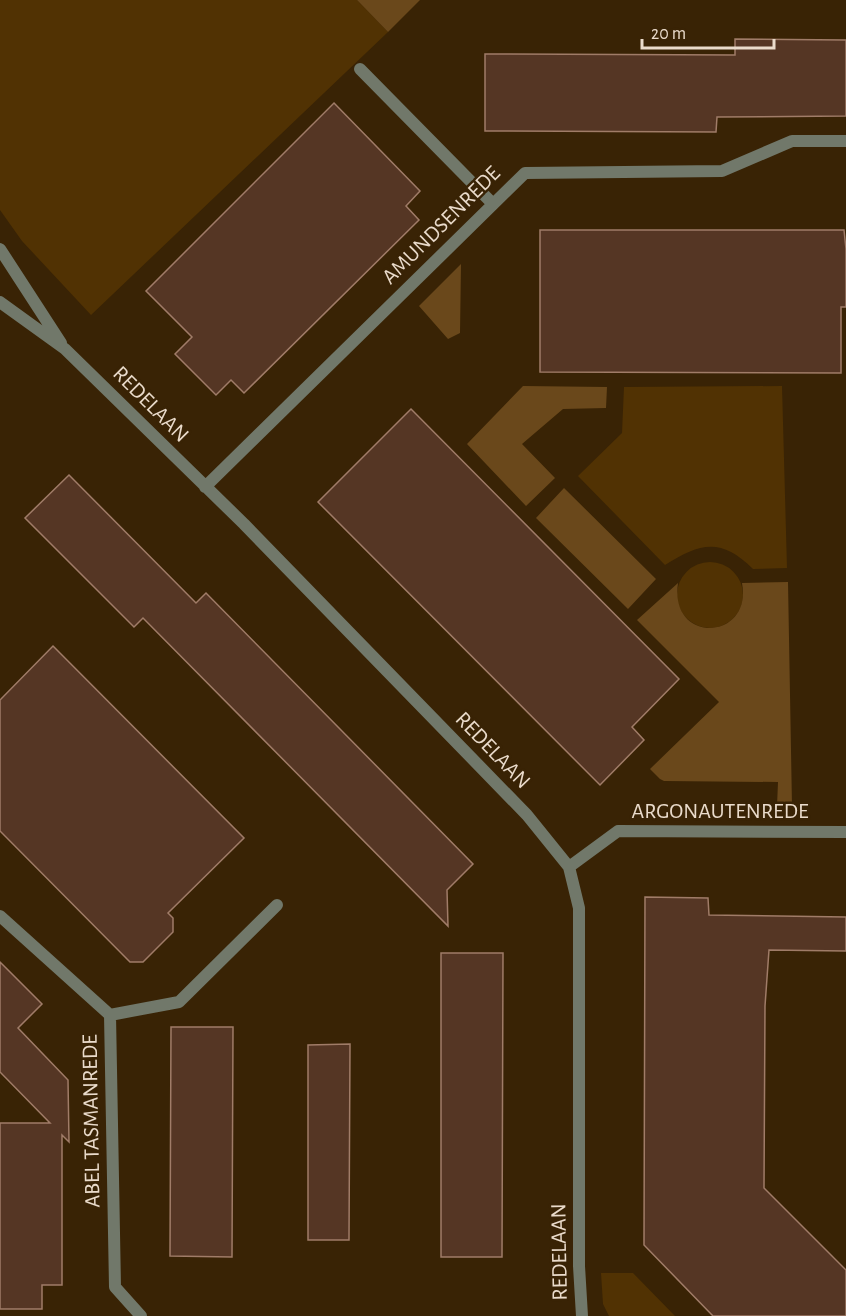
<svg xmlns="http://www.w3.org/2000/svg" width="846" height="1316" viewBox="0 0 846 1316" font-family="'Alegreya Sans',sans-serif">
	<style>
		.green { fill: #513203 }
		.forest { fill: #6a481b }
		.building { fill: #553624; stroke: #a07c68; stroke-width: 1.5 }
		.lines { fill: none; stroke-linecap: round; stroke-linejoin: round }
		.street { stroke: #71786a; stroke-width: 12 }
		.labels { text-anchor: middle; dominant-baseline: central; stroke-width: 5; stroke-linejoin: round; paint-order: stroke }
		.street-label { font-size: 22px; fill: #eadbcb; stroke: #392305 }
	</style>
	<rect width="100%" height="100%" fill="#392305"/>
	<!-- green -->
	<path class="green" d="M0,0H357L388,32L91,315L22,241L0,210Z
		M782,386L787,568L753,569C721,537 700,543 665,565L578,476L622,433L624,387Z
		M677 595a33 33 0 1 1 66 0a33 33 0 1 1-66 0Z
		M601,1273H633L675,1316H609L603,1304Z"/>
	<!-- forest -->
	<path class="forest" d="M357,0H420L388,32Z
		M461,264L460,333L448,339L419,306Z
		M523,386L607,387L606,408L563,409L522,444L555,478L526,506L467,444Z
		M564,488L656,579L628,609L536,518Z
		M788,582L792,806H777L778,782L664,781L660,779L650,769L719,702L637,620L678,583C669,645 753,641 742,583Z"/>
	<!-- building -->
	<path class="building" d="M735,39L846,40V116L717,117L716,132L485,131V54L735,55Z
		M334,103L420,191L406,206L419,220L244,393L231,380L216,395L175,354L192,337L146,291Z
		M540,230H844L846,249V307H841V373L540,372Z
		M411,409L679,679L632,727L644,740L600,785L318,502Z
		M69,475L196,603L206,593L473,864L447,890L448,926L143,618L134,627L25,518Z
		M53,646L244,838L168,913L173,918V932L143,962H130L0,831V700Z
		M645,897L708,898L709,915L846,917V951L769,950L765,1006L764,1188L846,1270V1316H713L644,1245Z
		M441,953H503L502,1257H441Z
		M0,962L42,1004L18,1028L68,1080L69,1142L62,1135V1285H42V1309H0V1123H50L0,1072Z
		M171,1027H233L232,1257L170,1256Z
		M350,1044L349,1240H308V1045Z"/>
	<g class="lines">
		<!-- street -->
		<path class="street" d="M360,69L493,204
			M0,249L61,343
			M0,302L65,349L244,524L527,815L569,867L579,908V1266L582,1316
			M205,487L525,173L722,171L792,141H846
			M569,867L618,831L846,832
			M0,916L110,1015
			M141,1316L115,1287L110,1015L179,1002L277,905"/>
	</g>
	<g class="labels">
		<!-- street labels -->
		<g class="street-label">
			<text transform="translate(441 225) rotate(-45)">AMUNDSENREDE</text>
			<text transform="translate(151 404) rotate(45)">REDELAAN</text>
			<text transform="translate(493 750) rotate(46)">REDELAAN</text>
			<text x="720" y="811">ARGONAUTENREDE</text>
			<text transform="translate(91 1121) rotate(-91)">ABEL TASMANREDE</text>
			<text transform="translate(559 1252) rotate(-91)">REDELAAN</text>
		</g>
	</g>
	<!-- scale -->
	<path d="M642 39v9h132v-9" fill="none" stroke="#eadbcb" stroke-width="3"/>
	<text x="651" y="39" font-size="18" fill="#eadbcb" stroke="#392305" stroke-width="4.5" paint-order="stroke">20 m</text>
</svg>
